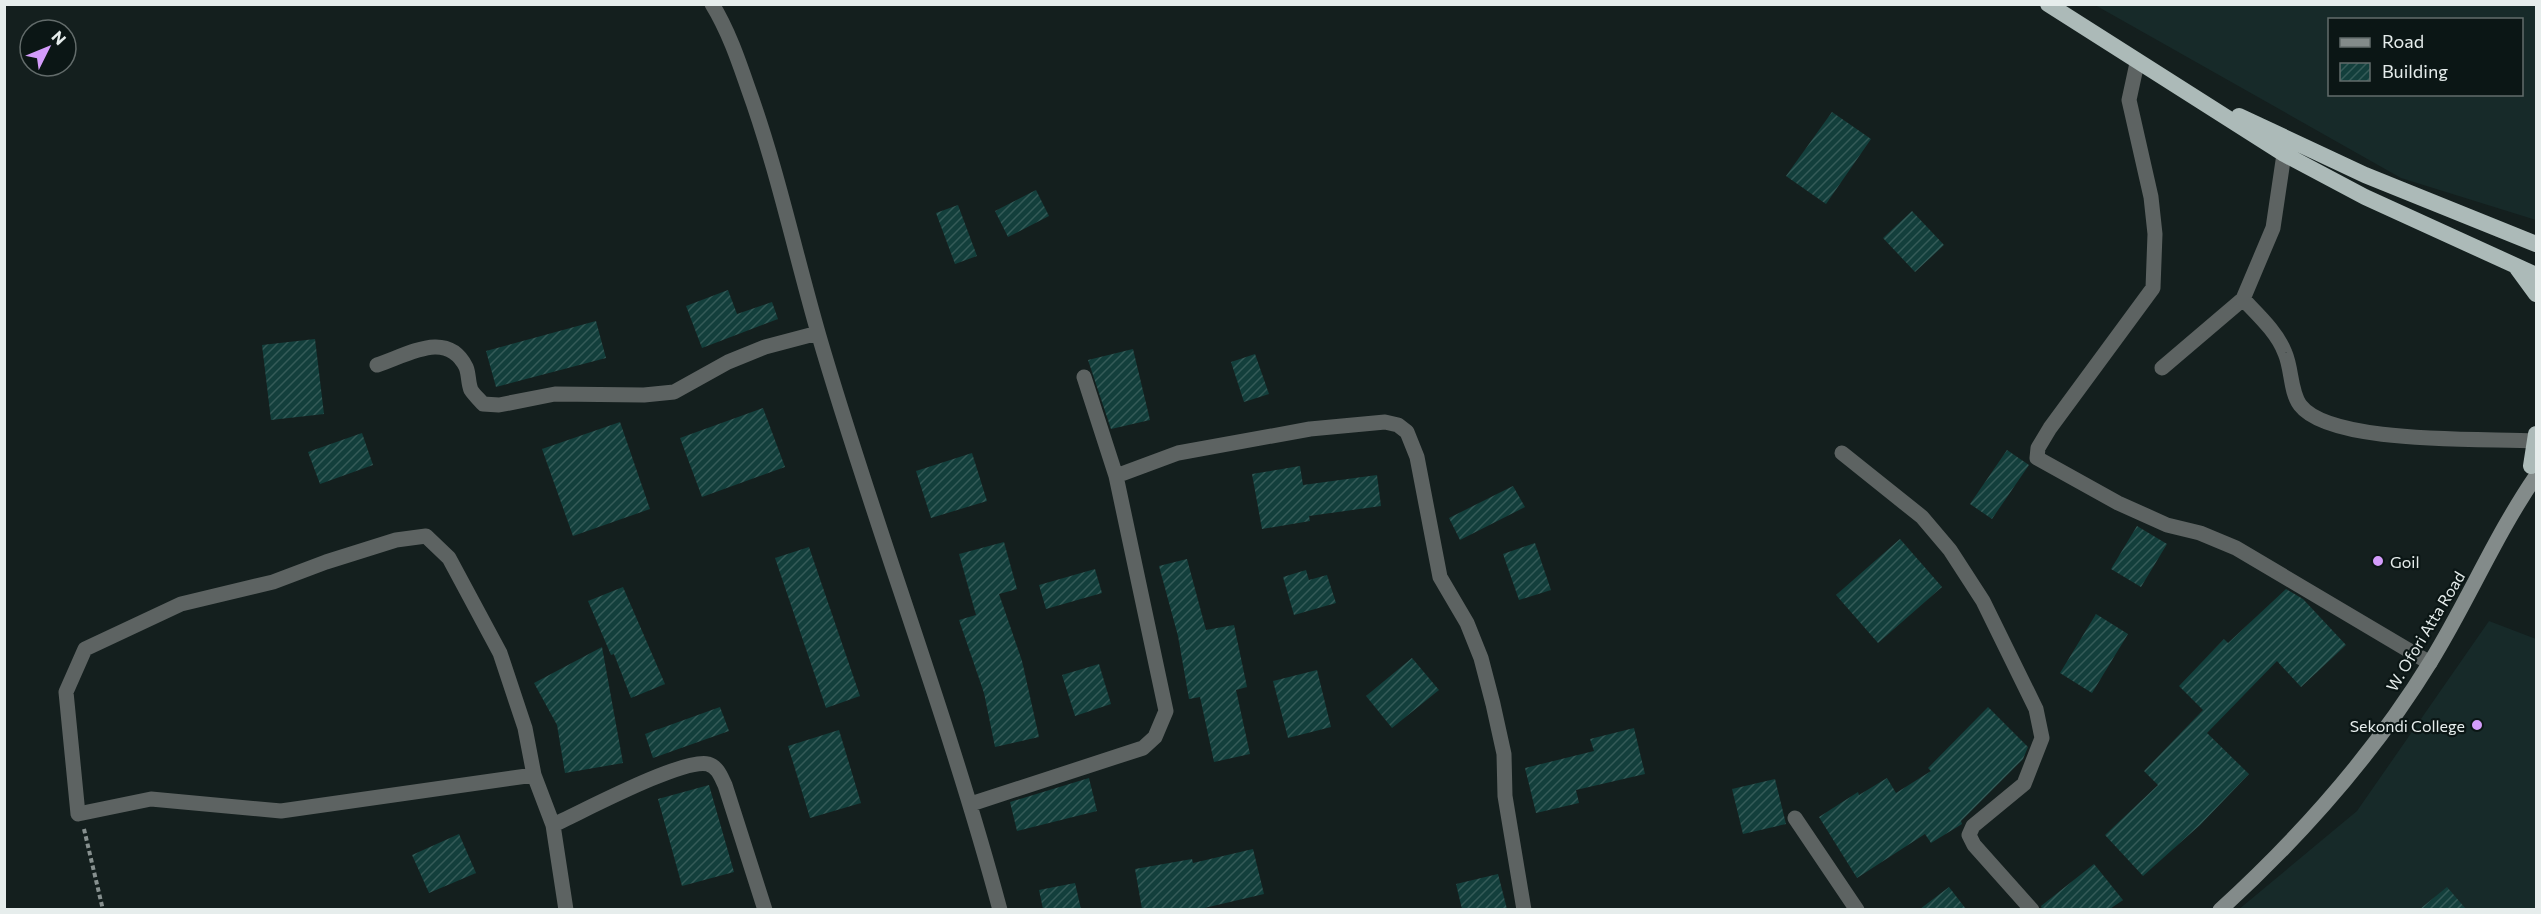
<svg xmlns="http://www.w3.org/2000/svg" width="2541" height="914" viewBox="0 0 2541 914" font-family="Commissioner,sans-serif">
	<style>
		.built { fill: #172a29; fill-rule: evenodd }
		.building { fill: url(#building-hatch) }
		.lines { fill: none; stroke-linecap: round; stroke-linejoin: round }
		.path { stroke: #87908f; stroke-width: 4; stroke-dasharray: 4.5 3; stroke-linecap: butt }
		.minor { stroke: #5d6362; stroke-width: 15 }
		.secondary { stroke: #838b8a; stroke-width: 15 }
		.trunk { stroke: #acbab8; stroke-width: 16 }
		.poi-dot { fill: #d49cfb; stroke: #0b1615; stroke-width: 2 }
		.labels { text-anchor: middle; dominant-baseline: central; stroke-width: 4.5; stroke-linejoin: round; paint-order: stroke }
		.poi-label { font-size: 16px; fill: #e6edec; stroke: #0b1615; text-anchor: start }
		.street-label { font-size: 16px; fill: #e6edec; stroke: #0b1615 }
	</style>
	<defs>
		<pattern id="building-hatch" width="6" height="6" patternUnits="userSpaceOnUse" patternTransform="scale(1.5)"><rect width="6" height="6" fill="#133f3c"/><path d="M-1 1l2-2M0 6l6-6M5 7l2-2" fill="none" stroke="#355b58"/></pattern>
	</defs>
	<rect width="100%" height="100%" fill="#141f1e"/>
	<!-- built -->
	<path class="built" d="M2095,5H2536V220L2401,178ZM2330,20H2522V94H2330Z
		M2489,621L2536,639V909L2238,910L2357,811Z"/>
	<!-- building -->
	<path class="building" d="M1832,112L1871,139L1826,204L1786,176Z
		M1036,190L1049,216L1008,237L995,211Z
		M958,205L977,256L955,264L936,213Z
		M1912,211L1944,245L1915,272L1883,238Z
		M728,290L737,314L772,302L778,319L702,348L686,306Z
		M596,321L606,358L496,387L486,351Z
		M315,339L324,414L271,420L262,345Z
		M1133,349L1150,420L1111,429L1088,360Z
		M1255,354L1269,394L1244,402L1231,362Z
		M763,408L785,467L702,497L680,438Z
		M620,422L650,509L573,536L542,449Z
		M362,433L373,465L320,484L308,452Z
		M2007,450L2029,465L1992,519L1970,504Z
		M972,453L987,501L931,518L916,471Z
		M1300,466L1303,485L1377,475L1381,506L1309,516L1310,521L1262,529L1252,474Z
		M1513,486L1525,507L1460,540L1449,518Z
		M2137,526L2167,544L2141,587L2111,569Z
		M1900,539L1942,587L1878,643L1836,595Z
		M1004,542L1017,589L999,594L1022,661L1039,737L995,747L984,693L959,620L976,615L959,554Z
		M1535,543L1551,590L1519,600L1503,554Z
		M809,547L860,696L826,708L775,558Z
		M1187,559L1206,630L1234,625L1247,687L1236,690L1250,754L1214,762L1200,697L1189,699L1178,636L1159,566Z
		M1095,569L1102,593L1046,609L1039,585Z
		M1306,570L1309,580L1327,575L1336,603L1294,615L1283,577Z
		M623,587L665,684L631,698L614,654L611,655L588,601Z
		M2286,589L2303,599L2346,645L2301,687L2277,661L2207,733L2249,774L2200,825L2143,876L2105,835L2158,785L2144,771L2203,710L2179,686L2224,639L2228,643Z
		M2096,614L2128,634L2092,693L2060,673Z
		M602,647L623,763L565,773L557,725L534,683Z
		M1412,658L1439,690L1392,728L1366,696Z
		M1099,664L1111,704L1075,716L1062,675Z
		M1317,670L1331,727L1288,738L1273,681Z
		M720,707L729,731L653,758L645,734Z
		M1988,707L2028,747L2023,759L1961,821L1962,824L1931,843L1925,834L1857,878L1819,817L1858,792L1859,795L1887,778L1896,793L1931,771L1928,768Z
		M1634,728L1645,774L1576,790L1579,803L1536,813L1525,768L1594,751L1590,739Z
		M839,730L861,803L810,818L788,746Z
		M1089,778L1097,811L1017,831L1010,802Z
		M1775,779L1786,824L1743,834L1732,789Z
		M709,785L734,872L682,886L658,799Z
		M459,834L476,873L429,893L412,855Z
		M1253,849L1264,894L1200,909H1142L1135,869L1192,859L1193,863Z
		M2094,864L2123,900L2110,909H2042L2041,906Z
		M1498,874L1507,909H1462L1456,884Z
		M1075,883L1081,909H1043L1039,890Z
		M1949,887L1966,909H1920Z
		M2447,887L2466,909H2420Z"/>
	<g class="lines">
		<!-- path -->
		<path class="path" d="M84,829L103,910"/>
		<!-- minor -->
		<path class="minor" d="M712,4C728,30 738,59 748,88C777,168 795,253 819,336C875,528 948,716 1000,910
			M2137,63L2129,100L2151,197L2155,234L2153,288L2050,428L2038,448L2037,458L2118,503L2167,525L2200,533L2236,548L2430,663
			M2243,299C2258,315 2277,332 2285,353C2292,369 2290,391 2300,405C2330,445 2484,438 2535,441
			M377,365C408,355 447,329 466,367C469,374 468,383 471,390C474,395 480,400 483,404L499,405L555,394L644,395L674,392L728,362L765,347L818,333
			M2162,368L2243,299L2273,228L2284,154
			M1842,453L1922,517L1950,550L1983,601L2036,709L2042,738L2024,784L1973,826L1969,835L1974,845L2032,910
			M1116,476L1178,453L1310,429L1385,422L1398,425L1407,432L1417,457L1440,577L1467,623L1481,658L1493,704L1504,754L1505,796L1524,910
			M534,775L281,811L151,799L78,814L66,692L85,649L181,604L273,582L326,562L396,540L426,536L449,558L500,653L525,728L534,775L553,825L566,910
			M971,804L1143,748L1155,737L1166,711L1116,476L1084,377
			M1795,818L1857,910
			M553,825C582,812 682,758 708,764C718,767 721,777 725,785L765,910"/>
		<!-- secondary -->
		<path class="secondary" d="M2220,910C2300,837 2374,754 2431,661C2468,601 2496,534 2536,476"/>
		<!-- trunk -->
		<path class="trunk" d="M2048,4L2284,154L2365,197L2536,275
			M2239,116L2365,175L2536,244
			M2517,268L2536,294
			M2531,466L2536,434"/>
	</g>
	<!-- markers -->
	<g class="poi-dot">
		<circle cx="2378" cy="561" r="6"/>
		<circle cx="2477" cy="725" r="6"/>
	</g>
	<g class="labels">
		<!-- poi labels -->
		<g class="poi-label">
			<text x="2390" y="561">Goil</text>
			<text x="2465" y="725" text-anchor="end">Sekondi College</text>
		</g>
		<!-- street labels -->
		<g class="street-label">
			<text transform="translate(2425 631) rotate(-59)">W. Ofori Atta Road</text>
		</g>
	</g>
	<!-- border -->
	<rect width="2541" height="914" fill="none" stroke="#e6edec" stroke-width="12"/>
	<!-- legend -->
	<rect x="2328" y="18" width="195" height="78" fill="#0b1615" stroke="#636c6b" stroke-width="1.5"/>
	<rect x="2340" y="38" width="30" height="9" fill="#838b8a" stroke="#636c6b" stroke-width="1.5"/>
	<text x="2382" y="48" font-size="18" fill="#e6edec">Road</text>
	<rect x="2340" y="63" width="30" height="18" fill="url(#building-hatch)" stroke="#636c6b" stroke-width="1.5"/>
	<text x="2382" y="78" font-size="18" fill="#e6edec">Building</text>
	<!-- north arrow -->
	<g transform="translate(48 48) rotate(47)"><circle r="28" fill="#0b1615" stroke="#636c6b" stroke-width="1.5"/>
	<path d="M0-4.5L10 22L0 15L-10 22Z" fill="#d49cfb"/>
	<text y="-9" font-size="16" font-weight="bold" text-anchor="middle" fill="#e6edec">N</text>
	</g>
</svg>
